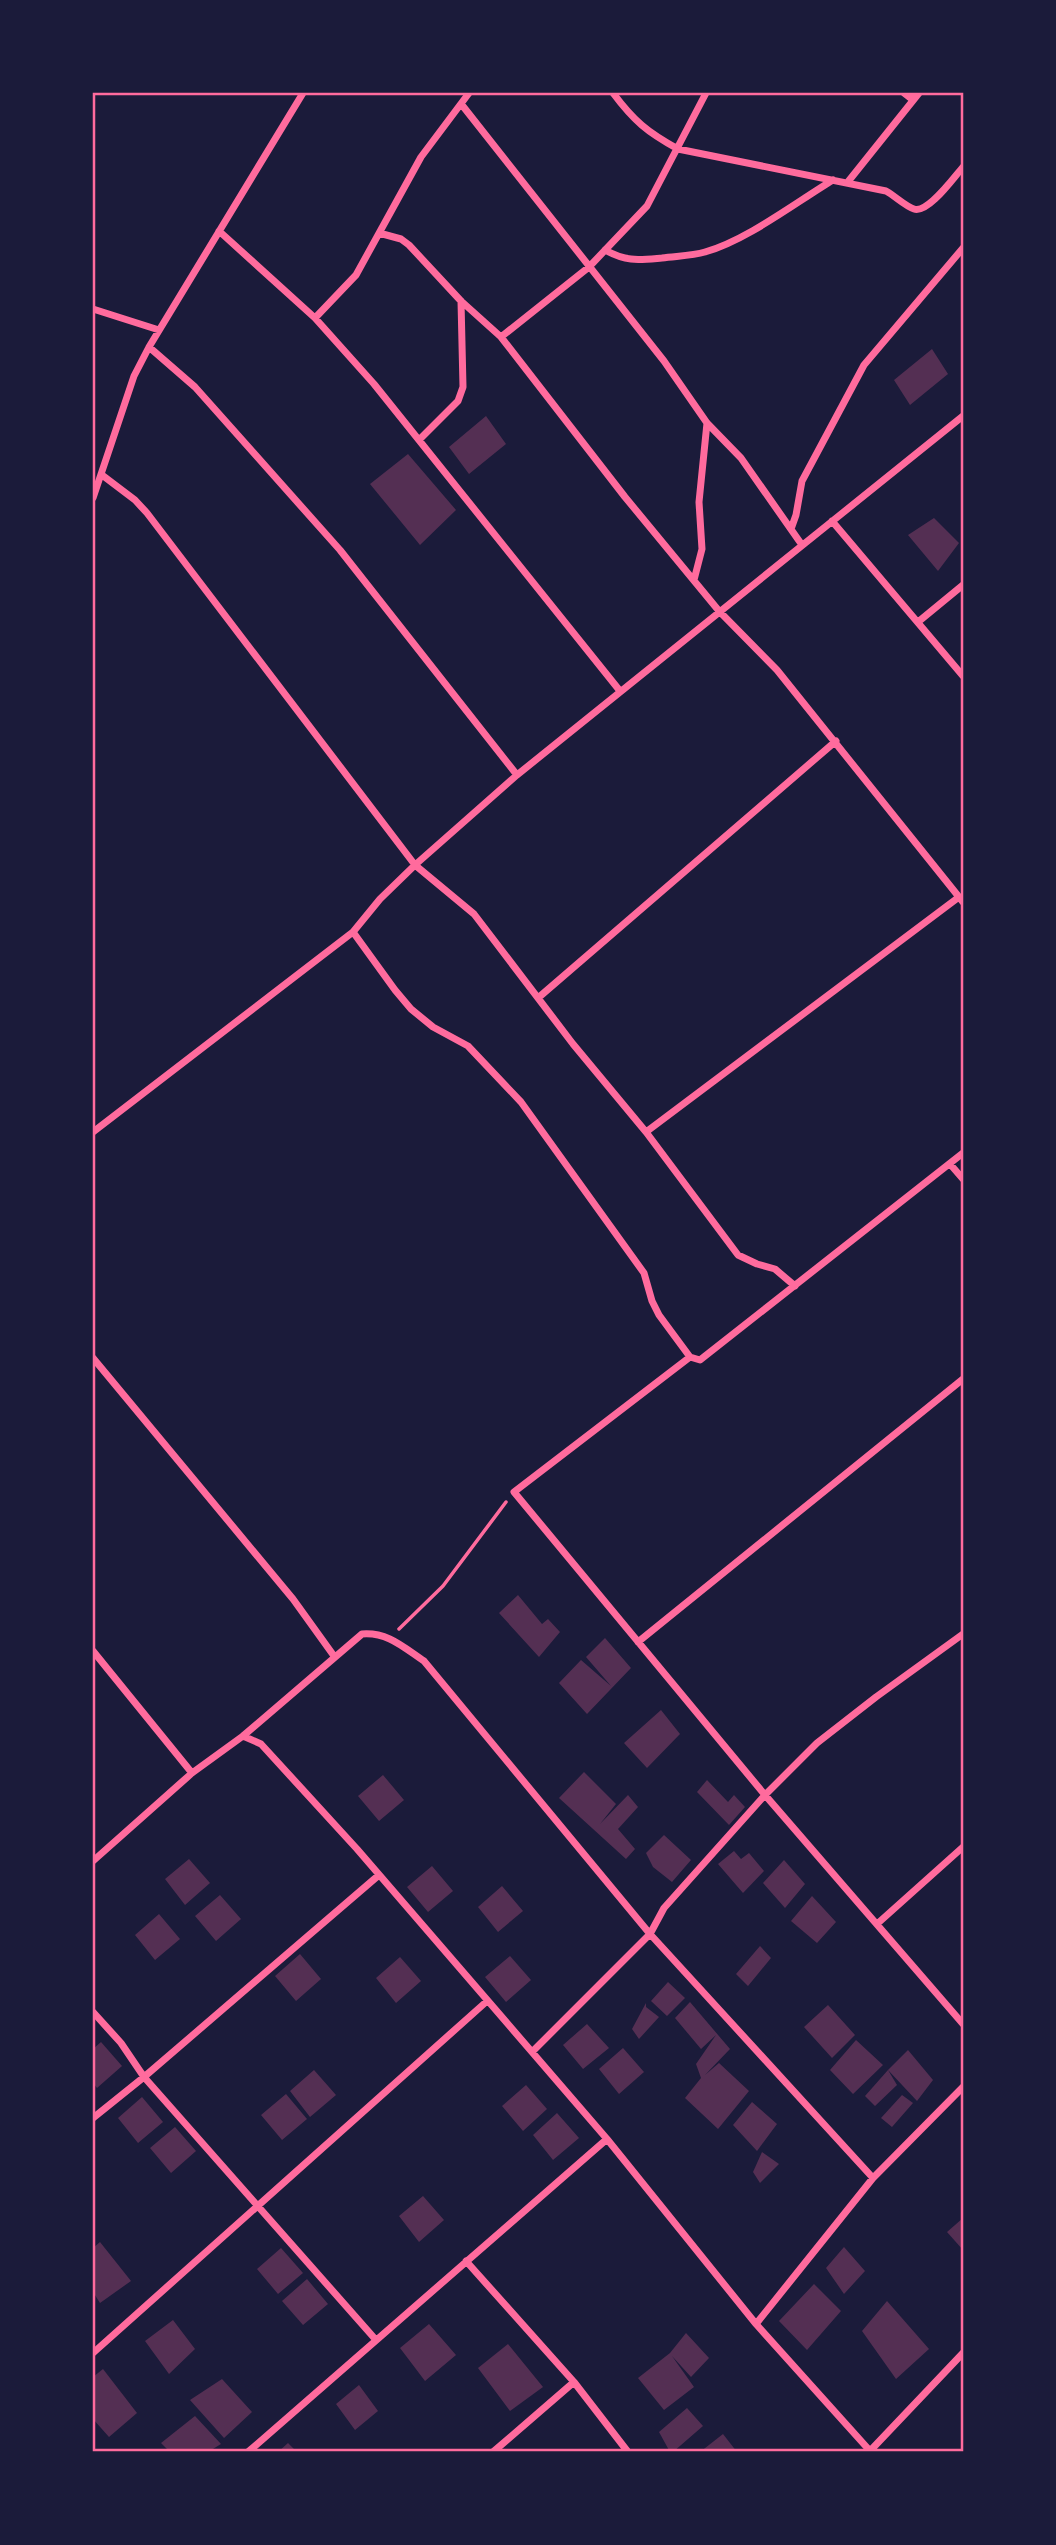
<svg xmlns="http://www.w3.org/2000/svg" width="1056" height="2545" viewBox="0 0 1056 2545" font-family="'Open Sans',sans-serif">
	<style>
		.building { fill: #542f53 }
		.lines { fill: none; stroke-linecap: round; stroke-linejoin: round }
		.path { stroke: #ff6b9d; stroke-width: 3.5 }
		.minor { stroke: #ff6b9d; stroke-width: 7 }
		.neatline { fill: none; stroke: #ff6b9d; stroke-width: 2.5 }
	</style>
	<rect width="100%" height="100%" fill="#1b1b3a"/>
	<!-- building -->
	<path class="building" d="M932,349L948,374L910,405L894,380Z
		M486,416L506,444L469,474L449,447Z
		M408,454L456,510L420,545L370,484Z
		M934,518L959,543L938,571L908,535Z
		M518,1595L542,1624L548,1619L560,1632L539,1657L499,1613Z
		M605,1638L631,1668L587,1714L559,1683L581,1660L611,1686L586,1657Z
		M661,1710L680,1734L647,1768L624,1743Z
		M584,1772L616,1804L600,1824L628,1795L638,1807L618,1829L635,1849L626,1859L559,1798Z
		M383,1775L404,1800L379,1821L358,1796Z
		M707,1780L728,1802L734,1795L745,1807L729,1825L697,1792Z
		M664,1835L691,1860L672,1882L653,1867L646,1853Z
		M734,1851L741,1859L749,1853L764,1871L743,1893L718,1864Z
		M189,1859L210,1883L185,1905L165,1879Z
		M784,1860L805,1884L785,1908L763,1883Z
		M432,1866L453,1891L428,1912L407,1887Z
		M502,1886L523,1911L498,1932L478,1907Z
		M220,1895L241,1919L216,1941L195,1916Z
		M812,1896L836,1922L817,1943L791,1921Z
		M159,1914L180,1939L155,1960L135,1935Z
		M760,1946L771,1958L748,1986L736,1974Z
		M300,1954L321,1979L296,2001L275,1976Z
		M510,1956L531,1980L506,2002L485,1977Z
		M400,1957L421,1981L396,2003L376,1978Z
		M668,1982L685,1998L667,2016L651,2001Z
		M690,2002L730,2049L705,2075L719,2063L749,2091L718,2129L685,2098L701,2078L696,2064L716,2035L701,2049L675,2018Z
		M646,2003V2007L659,2017L639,2039L632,2029Z
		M828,2005L855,2035L832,2058L804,2027Z
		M587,2024L609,2048L583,2069L563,2045Z
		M856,2040L883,2065L853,2094L830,2070Z
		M101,2042L122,2066L97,2088L93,2083V2049Z
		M623,2048L644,2072L619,2094L599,2069Z
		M908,2050L933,2080L917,2101L888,2070Z
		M314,2070L336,2095L310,2117L290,2091Z
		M888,2070L897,2085L875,2106L865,2096Z
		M526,2085L547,2109L523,2131L502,2106Z
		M286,2094L307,2119L282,2140L261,2115Z
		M902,2095L913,2103L892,2127L881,2118Z
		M142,2097L163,2122L138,2143L118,2118Z
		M752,2102L777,2124L757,2151L733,2125Z
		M557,2113L579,2138L553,2160L533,2135Z
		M175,2127L196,2151L171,2173L150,2148Z
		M762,2152L779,2164L760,2183L753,2172Z
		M423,2196L444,2220L419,2242L399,2216Z
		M963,2218V2250L947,2232Z
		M100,2242L131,2281L100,2303L93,2292V2248Z
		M844,2247L865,2271L844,2294L826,2268Z
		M281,2248L303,2273L278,2294L257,2269Z
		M307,2279L328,2304L303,2325L282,2301Z
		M814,2284L841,2311L807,2350L779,2321Z
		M887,2301L929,2349L896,2379L862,2331Z
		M173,2320L195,2349L169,2374L145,2341Z
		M429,2324L456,2355L425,2381L400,2348Z
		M686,2333L709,2358L691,2377L672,2356L694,2387L664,2410L638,2378L670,2353Z
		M508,2344L543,2387L510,2411L478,2368Z
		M103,2369L137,2413L109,2437L93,2419V2377Z
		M222,2379L252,2412L224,2438L190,2400Z
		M359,2385L378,2411L355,2430L336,2404Z
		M687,2408L703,2426L673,2452H670L659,2432Z
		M195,2416L221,2444L208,2452H170L161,2443Z
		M723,2434L737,2452H700Z
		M288,2443L297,2452H278Z"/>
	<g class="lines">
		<!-- path -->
		<path class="path" d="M399,1629L443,1586L506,1502"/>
		<!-- minor -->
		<path class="minor" d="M613,93C634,121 647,132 678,149L886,191C895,196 905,206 914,209C928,214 954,177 963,167
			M904,93L913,100
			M462,105L664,361L707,423L741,458L802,545
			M847,183L919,93
			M219,231L315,318L374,384L620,691
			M379,233L401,239L409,245L461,301L501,337L625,497L719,611L777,670L963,902
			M605,250C627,262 638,260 662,258C676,256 692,256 705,252C747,240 795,203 833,180
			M93,309L159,330
			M315,318L356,275L421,157L469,93
			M501,337L589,267L647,206L706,93
			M149,347L195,387L340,550L517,775
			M419,440L458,401L463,387L461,301
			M102,475L135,500L147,513L415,865L474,914L573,1044L646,1132L738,1255L757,1264L775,1269L795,1286
			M93,498L134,376L149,347L303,93
			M832,521L963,676
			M791,529L796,515L802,481L864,365L963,248
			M694,580L702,549L699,502L707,423
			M918,622L963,585
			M353,932L395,990L411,1009L433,1027L468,1046L521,1102L644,1273L652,1301L659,1315L690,1357L700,1360L963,1153
			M538,998L836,741
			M93,1132L353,932L380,899L415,865L517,775L963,416
			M646,1132L959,897
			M950,1164L963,1179
			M690,1357L514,1492L765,1795L963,2024
			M93,1358L293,1599L334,1656
			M638,1642L963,1379
			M93,1651L192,1773
			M243,1736L261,1744L357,1849L607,2139L756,2324L871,2452
			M93,1861L192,1773L243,1736L362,1634C388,1632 403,1647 424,1661L650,1934L873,2178
			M877,1924L963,1847
			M93,2012L121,2043L144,2077L93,2118
			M532,2052L650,1934L664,1908L765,1795L817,1743L876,1697L963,1634
			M466,2261L574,2382L628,2452
			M756,2324L873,2178L963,2087
			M376,2340L144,2077L379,1875
			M93,2353L486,2002
			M870,2451L963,2353
			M248,2452L607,2139
			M493,2452L574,2382"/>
	</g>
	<!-- border -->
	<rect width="1056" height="2545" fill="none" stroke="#1b1b3a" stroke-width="189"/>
	<rect x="94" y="94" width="868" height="2356" class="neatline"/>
</svg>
